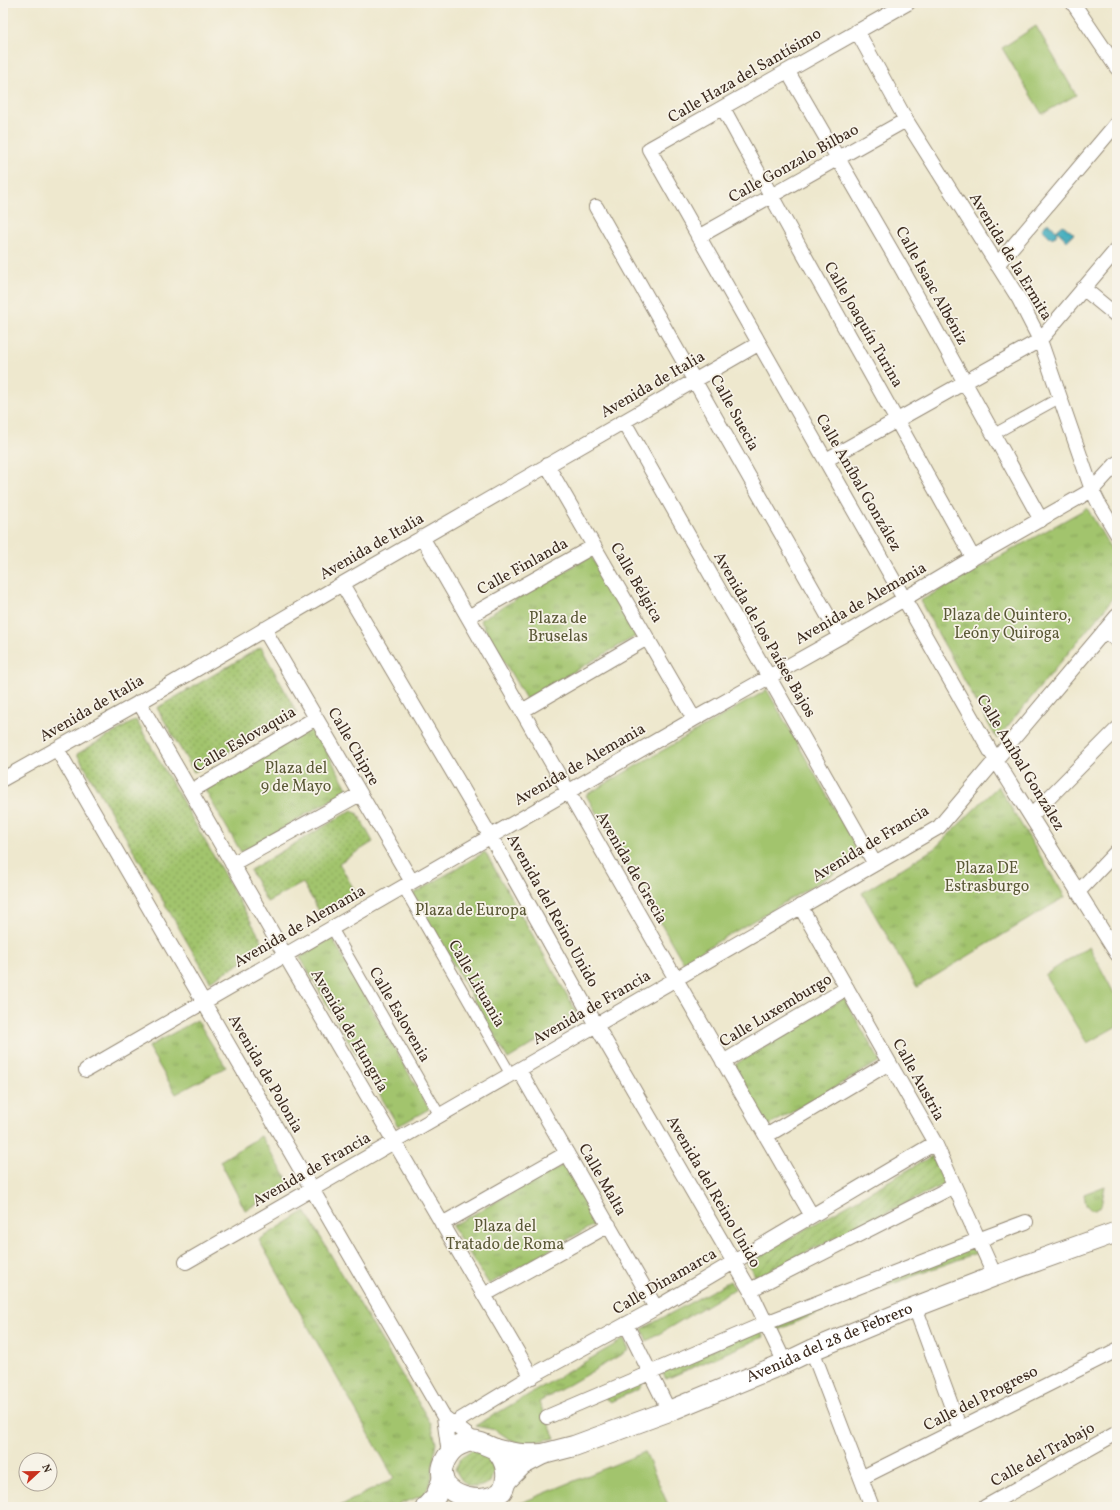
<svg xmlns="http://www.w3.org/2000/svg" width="1120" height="1510" viewBox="0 0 1120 1510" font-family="Vollkorn,serif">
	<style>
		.grass { fill: url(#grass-dots); stroke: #6e7746 }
		.park { fill: url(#park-tufts); stroke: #6e7746 }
		.garden { fill: url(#garden-furrows); stroke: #6e7746 }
		.pitch { fill: #a2c46d; stroke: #6e7746 }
		.water { fill: url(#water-waves); stroke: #3d6b6e }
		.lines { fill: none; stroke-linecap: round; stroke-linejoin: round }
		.pedestrian-casing { stroke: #948976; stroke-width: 12 }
		.minor-casing { stroke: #948976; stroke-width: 16 }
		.secondary-casing { stroke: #948976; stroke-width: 22 }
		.pedestrian { stroke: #fff; stroke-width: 10 }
		.minor { stroke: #fff; stroke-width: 14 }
		.secondary { stroke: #fff; stroke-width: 20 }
		.labels { text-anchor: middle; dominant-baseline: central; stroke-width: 3.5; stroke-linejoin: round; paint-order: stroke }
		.street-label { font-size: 16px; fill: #3b2a1e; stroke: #f7f3e8 }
		.park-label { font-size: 16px; fill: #5a5836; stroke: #f7f3e8 }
	</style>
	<defs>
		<pattern id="grass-dots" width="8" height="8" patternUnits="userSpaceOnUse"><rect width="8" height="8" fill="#a2c46d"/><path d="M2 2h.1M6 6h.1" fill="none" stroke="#859f59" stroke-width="1.8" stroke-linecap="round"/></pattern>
		<pattern id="park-tufts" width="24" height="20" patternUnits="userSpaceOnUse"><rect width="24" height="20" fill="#a2c46d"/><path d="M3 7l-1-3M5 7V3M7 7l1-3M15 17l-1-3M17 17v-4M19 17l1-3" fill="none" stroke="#859f59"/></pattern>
		<pattern id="garden-furrows" width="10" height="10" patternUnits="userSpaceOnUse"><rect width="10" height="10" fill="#a2c46d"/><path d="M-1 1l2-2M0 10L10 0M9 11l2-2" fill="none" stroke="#859f59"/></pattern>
		<pattern id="water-waves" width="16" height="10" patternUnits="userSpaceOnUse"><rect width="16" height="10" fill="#3facbd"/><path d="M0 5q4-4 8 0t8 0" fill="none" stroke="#368c99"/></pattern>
	</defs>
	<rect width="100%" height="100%" fill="#f7f3e8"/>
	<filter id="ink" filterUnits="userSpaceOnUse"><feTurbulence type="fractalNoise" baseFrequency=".025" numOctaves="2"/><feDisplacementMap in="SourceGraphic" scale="8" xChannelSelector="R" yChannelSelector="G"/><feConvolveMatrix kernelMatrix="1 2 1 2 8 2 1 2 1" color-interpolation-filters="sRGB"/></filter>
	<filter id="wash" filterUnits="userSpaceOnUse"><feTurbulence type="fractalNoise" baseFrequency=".012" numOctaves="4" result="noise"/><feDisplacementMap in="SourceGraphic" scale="16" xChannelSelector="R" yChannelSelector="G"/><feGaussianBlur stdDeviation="0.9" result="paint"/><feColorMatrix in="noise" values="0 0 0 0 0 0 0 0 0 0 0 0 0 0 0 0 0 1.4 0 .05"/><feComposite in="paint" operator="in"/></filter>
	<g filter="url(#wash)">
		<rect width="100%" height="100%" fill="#eee8ce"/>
		<!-- grass -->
		<path class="grass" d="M261,647L297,713L194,772L157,708Z
			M136,720L266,948L210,981L77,754Z
			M352,810L358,814L373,842L339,863L357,895L322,916L303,883L267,902L250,870Z
			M975,1244L979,1252L843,1302L778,1330L775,1322Z
			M760,1329L763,1337L666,1379L662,1372Z
			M645,1378L639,1389L610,1402L604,1397Z"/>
		<!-- park -->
		<path class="park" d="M1087,508L1117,559V594L997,739L920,601Z
			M591,556L636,636L526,699L480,620Z
			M313,727L348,790L241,852L205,790Z
			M998,786L1065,897L917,987L862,893L935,848Z
			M485,852L579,1016L508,1059L413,894Z
			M332,938L429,1109L398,1126L300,957Z
			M844,998L880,1061L768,1126L734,1065Z
			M197,1020L226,1067L176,1094L148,1047Z
			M261,1136L292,1187L245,1210L220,1161Z
			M565,1164L599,1222L489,1284L452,1226Z
			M1105,1186L1101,1206L1095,1209H1090L1086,1205L1084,1194Z
			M305,1211L431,1424L436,1442L431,1481L424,1495L392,1507H341L340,1506L394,1478L259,1240Z
			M730,1281L734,1289L647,1341L642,1329Z
			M624,1339L629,1350L539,1402L555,1438L535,1442L520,1443L509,1439L496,1430L475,1426Z"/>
		<!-- garden -->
		<path class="garden" d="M932,1156L945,1184L756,1277L747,1263Z
			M474,1449L485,1453L494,1461V1470L490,1482C472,1492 464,1487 455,1469C460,1459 464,1453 474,1449Z"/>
		<!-- pitch -->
		<path class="pitch" d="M1036,26L1076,95L1042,114L1002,48Z
			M767,690L862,857L683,962L586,795Z
			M1089,946L1117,999V1026L1087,1043L1045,975Z
			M645,1452L669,1507H511Z"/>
		<!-- water -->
		<path class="water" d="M1048,222L1056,231L1063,225L1074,234L1067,241L1057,231L1056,236L1051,238L1042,229Z"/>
	</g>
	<g filter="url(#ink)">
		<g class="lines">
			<defs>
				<path id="pedestrian" d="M994,434L1061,397
					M403,887L511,1075
					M332,928L440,1116"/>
				<path id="minor" d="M908,3L649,149L995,759L1117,954
					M1073,3L1117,68
					M857,31L906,120L1019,299L1040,340L1092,490L1099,504L1117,534
					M788,72L902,269L1041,520
					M723,108C805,259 891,408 973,558
					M596,207L840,637
					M698,237L906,120
					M997,265L1117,123
					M1083,288L1117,316
					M624,422L875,864
					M826,460L1040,340L1117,249
					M547,465L694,719
					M422,537L812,1216
					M342,584L491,837L596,1025L750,1290L785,1363
					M468,617L594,546
					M264,629L412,882
					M1104,631L1117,640
					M139,702L285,955L532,1377
					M522,711L647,638
					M57,749L444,1417L475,1441
					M3,779L149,697L342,584L758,344
					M191,791L316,718
					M1031,816L1117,729
					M232,864L360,794
					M1079,891L1117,851
					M800,906L935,1143L995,1276
					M723,1062L847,988
					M86,1070L694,719L840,637L973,558L1092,490L1117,463
					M519,1070L656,1308
					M766,1136L889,1063
					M442,1224L567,1153
					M186,1262L939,827L1117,616
					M750,1290L954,1186
					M484,1295L609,1225
					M915,1307L960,1429
					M626,1324L669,1411
					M812,1350L872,1507
					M444,1417L449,1454
					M547,1417L766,1323L978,1240L1026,1222
					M453,1424L537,1373L656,1308L935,1143
					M861,1478L1117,1350
					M985,1507L1117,1433"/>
				<g id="secondary">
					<path d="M495,1449C506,1460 510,1477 502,1491C481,1510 425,1493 447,1457C450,1452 455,1447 460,1445C475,1438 481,1443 495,1449C500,1451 509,1452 515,1453C524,1455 534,1454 543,1454"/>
					<path id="s1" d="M506,1481L522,1465L543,1454L574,1446L669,1411L785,1363L812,1350L915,1307L995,1276L1117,1232"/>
					<path d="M426,1507L436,1496L443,1478"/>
				</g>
			</defs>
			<!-- pedestrian casing -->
			<use href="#pedestrian" class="pedestrian-casing"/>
			<!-- minor casing -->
			<use href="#minor" class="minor-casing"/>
			<!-- secondary casing -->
			<use href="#secondary" class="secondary-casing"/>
			<!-- pedestrian -->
			<use href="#pedestrian" class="pedestrian"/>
			<!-- minor -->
			<use href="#minor" class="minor"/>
			<!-- secondary -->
			<use href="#secondary" class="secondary"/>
		</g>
	</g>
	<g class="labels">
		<!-- street labels -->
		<g class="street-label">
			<text transform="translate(745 76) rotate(-30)">Calle Haza del Santísimo</text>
			<text transform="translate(794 164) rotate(-29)">Calle Gonzalo Bilbao</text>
			<text transform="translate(1010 257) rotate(59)">Avenida de la Ermita</text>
			<text transform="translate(931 286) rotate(61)">Calle Isaac Albéniz</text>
			<text transform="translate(863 325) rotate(60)">Calle Joaquín Turina</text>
			<text transform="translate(653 385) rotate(-30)">Avenida de Italia</text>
			<text transform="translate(734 413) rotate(61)">Calle Suecia</text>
			<text transform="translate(858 483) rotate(60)">Calle Aníbal González</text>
			<text transform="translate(372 547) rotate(-30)">Avenida de Italia</text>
			<text transform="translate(523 567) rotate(-29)">Calle Finlanda</text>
			<text transform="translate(636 583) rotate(60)">Calle Bélgica</text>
			<text transform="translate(861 604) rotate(-30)">Avenida de Alemania</text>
			<text transform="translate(764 635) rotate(60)">Avenida de los Países Bajos</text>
			<text transform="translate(92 709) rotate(-30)">Avenida de Italia</text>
			<text transform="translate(245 740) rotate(-30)">Calle Eslovaquia</text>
			<text transform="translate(353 747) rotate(60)">Calle Chipre</text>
			<text transform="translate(1020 763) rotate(59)">Calle Aníbal González</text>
			<text transform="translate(580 765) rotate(-30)">Avenida de Alemania</text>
			<text transform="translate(871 844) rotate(-31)">Avenida de Francia</text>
			<text transform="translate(631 868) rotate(60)">Avenida de Grecia</text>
			<text transform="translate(552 911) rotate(61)">Avenida del Reino Unido</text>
			<text transform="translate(300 927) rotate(-30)">Avenida de Alemania</text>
			<text transform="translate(476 984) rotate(60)">Calle Lituania</text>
			<text transform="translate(592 1008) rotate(-30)">Avenida de Francia</text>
			<text transform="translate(776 1011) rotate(-31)">Calle Luxemburgo</text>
			<text transform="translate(399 1015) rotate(60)">Calle Eslovenia</text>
			<text transform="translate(349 1031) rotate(60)">Avenida de Hungría</text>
			<text transform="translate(265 1074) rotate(60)">Avenida de Polonia</text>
			<text transform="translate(918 1080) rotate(61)">Calle Austria</text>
			<text transform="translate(312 1170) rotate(-30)">Avenida de Francia</text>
			<text transform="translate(602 1180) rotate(60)">Calle Malta</text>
			<text transform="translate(713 1192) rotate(60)">Avenida del Reino Unido</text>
			<text transform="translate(665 1282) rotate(-30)">Calle Dinamarca</text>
			<text stroke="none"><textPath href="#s1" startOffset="354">Avenida del 28 de Febrero</textPath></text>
			<text transform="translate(981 1399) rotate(-27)">Calle del Progreso</text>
			<text transform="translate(1043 1455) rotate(-29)">Calle del Trabajo</text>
		</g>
		<!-- park labels -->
		<g class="park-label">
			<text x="1007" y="616">Plaza de Quintero,<tspan x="1007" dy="18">León y Quiroga</tspan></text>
			<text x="558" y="619">Plaza de<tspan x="558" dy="18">Bruselas</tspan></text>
			<text x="296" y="769">Plaza del<tspan x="296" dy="18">9 de Mayo</tspan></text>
			<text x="987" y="869">Plaza DE<tspan x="987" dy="18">Estrasburgo</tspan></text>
			<text x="471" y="911">Plaza de Europa</text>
			<text x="505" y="1227">Plaza del<tspan x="505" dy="18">Tratado de Roma</tspan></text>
		</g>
	</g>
	<!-- margin -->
	<rect width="1120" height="1510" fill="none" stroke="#f7f3e8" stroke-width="16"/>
	<!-- north arrow -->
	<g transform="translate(38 1472) rotate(68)"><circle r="19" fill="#f7f3e8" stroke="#aca397"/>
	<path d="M0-3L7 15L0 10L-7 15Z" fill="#c8321e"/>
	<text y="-6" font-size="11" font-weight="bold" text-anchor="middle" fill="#3b2a1e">N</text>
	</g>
</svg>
